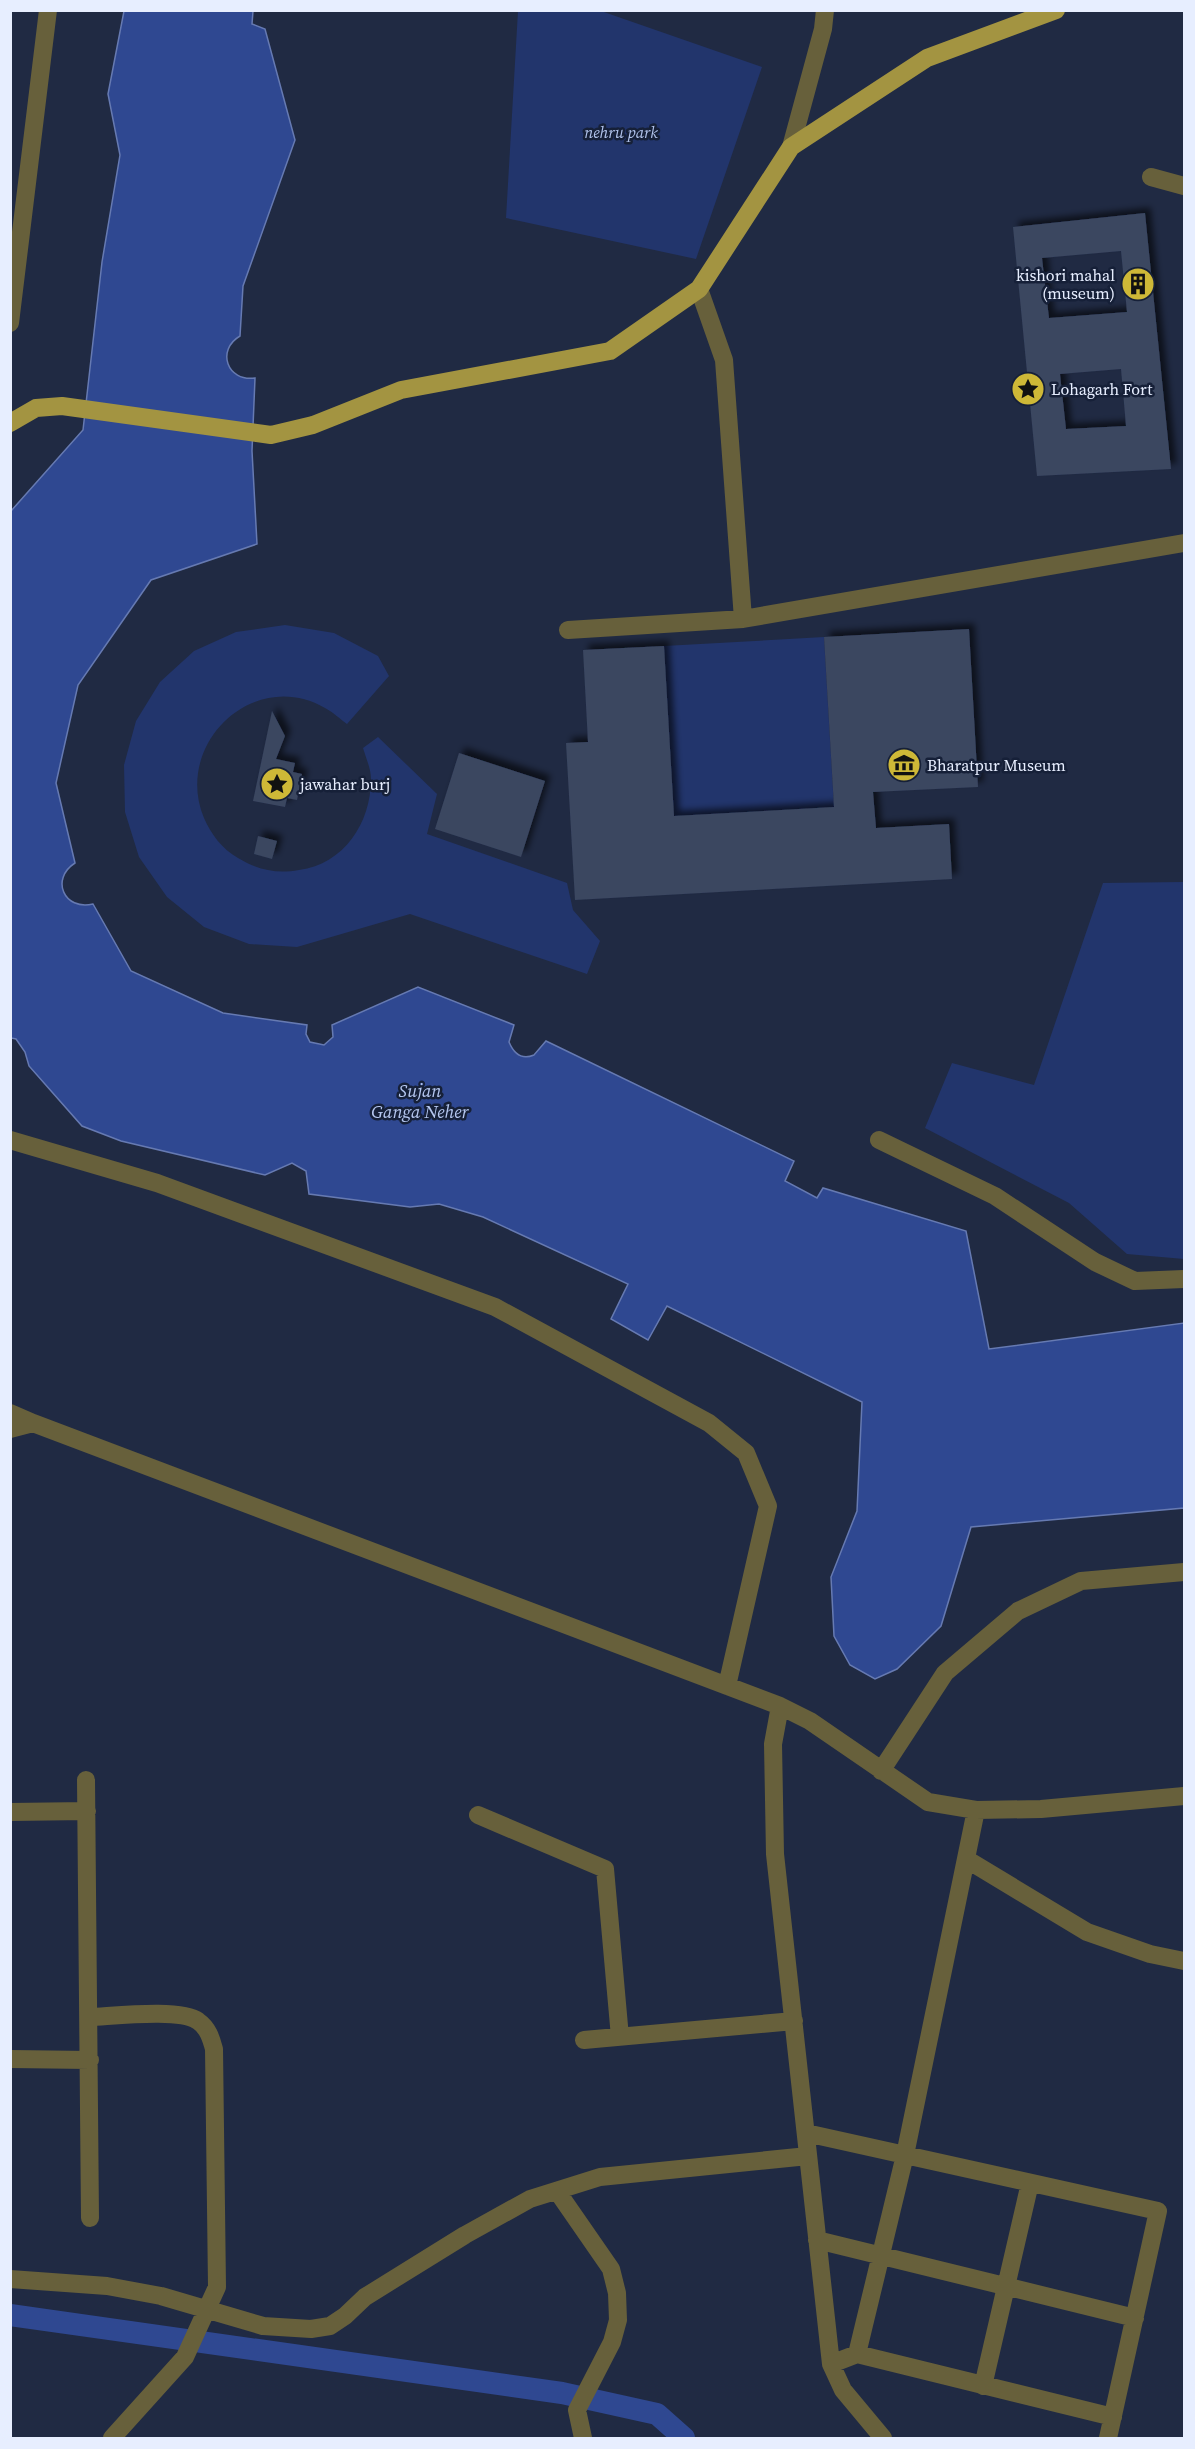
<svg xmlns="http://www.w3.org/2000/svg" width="1195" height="2449" viewBox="0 0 1195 2449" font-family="'Source Serif 4',serif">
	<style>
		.green { fill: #22356c }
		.water { fill: #2f4891; stroke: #667ab2; stroke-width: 1.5 }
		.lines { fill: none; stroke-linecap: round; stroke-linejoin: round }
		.canal { stroke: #2f4891; stroke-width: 22 }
		.building { fill: #3a4661; fill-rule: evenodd; filter: url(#shadow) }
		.minor { stroke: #67603b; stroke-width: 18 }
		.major { stroke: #a39441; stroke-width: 18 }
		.labels { text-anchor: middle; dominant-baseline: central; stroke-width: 5; stroke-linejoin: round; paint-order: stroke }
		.park-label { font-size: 16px; font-style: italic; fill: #b2c4ed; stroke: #162038 }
		.poi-label { font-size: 16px; fill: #e7eeff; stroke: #162038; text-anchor: start }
		.water-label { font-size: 18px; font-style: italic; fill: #b5c7f0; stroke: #162038 }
	</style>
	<defs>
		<filter id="shadow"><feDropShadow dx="5.5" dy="-5.5" stdDeviation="3" flood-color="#0009"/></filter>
	</defs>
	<rect width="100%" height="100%" fill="#202a43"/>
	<!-- green -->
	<path class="green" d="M518,11H601L762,67L696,259L506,218Z
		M285,625L334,633L378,656L389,676L347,724C340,719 333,712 325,708C254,667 173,744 204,818C211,834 222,849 238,858C258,870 276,874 299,870C344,864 371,823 371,779C371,769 366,758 363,748L378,737L437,794L427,834L567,883L573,910L600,941L587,974L410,914L297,947L249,944L204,927L167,897L139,857L125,812L124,765L136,721L160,682L194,651L236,632Z
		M824,637L834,807L674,816L664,646Z
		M1184,882V1259L1127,1254L1069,1203L925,1128L952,1063L1034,1085L1103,883Z"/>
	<!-- water -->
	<path class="water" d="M124,11H253L252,24L265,29L295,140L243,286L240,336C216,350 227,382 255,378L252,451L257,544L151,580L78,685L56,783L75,863C50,879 64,911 93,904L131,971L223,1013L307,1025L306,1034L310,1042L324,1045L333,1037L332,1025L418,987L514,1025L509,1042C514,1054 522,1060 534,1055L546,1041L794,1161L785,1181L817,1198L823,1188L966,1231L989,1349L1184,1323V1508L971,1527L941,1626L897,1669L875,1679L850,1665L834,1636L831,1577L857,1511L862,1402L667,1306L648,1340L611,1319L628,1284L483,1217L439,1204L410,1207L309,1194L306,1171L292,1163L265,1175L121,1141L82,1126L29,1066L25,1052L16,1039L11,1038V511L83,430L102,262L120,155L108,94Z"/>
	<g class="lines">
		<!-- canal -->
		<path class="canal" d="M10,2315L562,2393L657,2414L684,2438"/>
	</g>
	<!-- building -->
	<path class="building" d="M1145,213L1171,469L1037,476L1013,227ZM1121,251L1127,312L1049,318L1042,258ZM1121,369L1126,426L1066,429L1060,374Z
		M969,629L978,787L873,792L876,828L949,824L952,879L575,900L566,743L588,742L583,650L664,646L674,816L834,807L824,637Z
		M272,711L285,736L276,759L295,763L293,772L302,774L297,800L287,798L285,807L253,801Z
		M459,753L545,781L521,857L435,829Z
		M258,836L277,841L272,859L254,854Z"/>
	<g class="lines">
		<!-- minor -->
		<path class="minor" d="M791,147L823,29L825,10
			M1151,177L1184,186
			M699,289L724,360L743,619
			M10,323L48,10
			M568,630L743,619L1184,543
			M10,1140L157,1183L495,1307L709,1423L746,1453L768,1506L727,1686
			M879,1140L995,1196L1095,1262L1135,1281L1184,1279
			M10,1413L33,1423
			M10,1429L33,1423L780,1706L810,1721L928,1802L976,1810L1041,1809L1184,1796
			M780,1706L773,1744L775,1854L831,2364L843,2390L883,2438
			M881,1771L945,1673L1018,1611L1081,1581L1184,1572
			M86,1780L90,2218
			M10,1812L87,1811
			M478,1815L605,1869L620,2037
			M966,1859L1087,1932L1150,1954L1184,1961
			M90,2017C114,2016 181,2008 198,2021C208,2028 211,2038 214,2049L217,2287L185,2357L112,2438
			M584,2040L794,2021
			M10,2059L90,2060
			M806,2133L1158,2211L1108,2438
			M557,2191L611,2269L617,2293L618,2320L612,2342L577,2410L583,2438
			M817,2240L1135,2318
			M10,2279L107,2286L161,2296L263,2326L311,2329L330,2326L345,2316L365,2297L465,2235L530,2199L600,2177L808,2156
			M857,2354L905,2155L976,1810
			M831,2364L857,2354L1113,2417
			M983,2386L1030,2183"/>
		<!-- major -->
		<path class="major" d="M10,423L36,408L62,406L271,435L313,425L401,390L610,351L699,289L791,147L927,58L1056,10"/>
	</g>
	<!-- icons -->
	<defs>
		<symbol id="building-disc" viewBox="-11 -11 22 22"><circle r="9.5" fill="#ceb837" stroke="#162038"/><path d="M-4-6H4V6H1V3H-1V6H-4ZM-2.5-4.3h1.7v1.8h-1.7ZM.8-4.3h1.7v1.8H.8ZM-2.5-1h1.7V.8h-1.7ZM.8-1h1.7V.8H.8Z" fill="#111"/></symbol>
		<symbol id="sight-disc" viewBox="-11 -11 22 22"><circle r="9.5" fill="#ceb837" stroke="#162038"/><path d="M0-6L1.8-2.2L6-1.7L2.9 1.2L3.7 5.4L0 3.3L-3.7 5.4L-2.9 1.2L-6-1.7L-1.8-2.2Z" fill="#111"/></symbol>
		<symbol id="museum-disc" viewBox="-11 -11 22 22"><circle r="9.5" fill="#ceb837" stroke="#162038"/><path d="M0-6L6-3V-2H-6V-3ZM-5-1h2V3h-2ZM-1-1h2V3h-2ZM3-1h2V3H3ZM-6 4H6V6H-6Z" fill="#111"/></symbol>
	</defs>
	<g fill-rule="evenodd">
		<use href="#building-disc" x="1119" y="265" width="38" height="38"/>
		<use href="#sight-disc" x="1009" y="370" width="38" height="38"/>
		<use href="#museum-disc" x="885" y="746" width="38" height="38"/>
		<use href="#sight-disc" x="258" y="765" width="38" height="38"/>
	</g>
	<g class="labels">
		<!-- park labels -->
		<g class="park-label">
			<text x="621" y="132">nehru park</text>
		</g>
		<!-- poi labels -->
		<g class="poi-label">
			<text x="1115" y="275" text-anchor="end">kishori mahal<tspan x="1115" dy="18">(museum)</tspan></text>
			<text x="1051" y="389">Lohagarh Fort</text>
			<text x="927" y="765">Bharatpur Museum</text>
			<text x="300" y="784">jawahar burj</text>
		</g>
		<!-- water labels -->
		<g class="water-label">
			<text x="420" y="1090">Sujan<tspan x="420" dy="21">Ganga Neher</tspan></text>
		</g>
	</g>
	<!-- border -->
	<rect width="1195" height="2449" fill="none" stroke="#e7eeff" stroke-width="24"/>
</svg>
